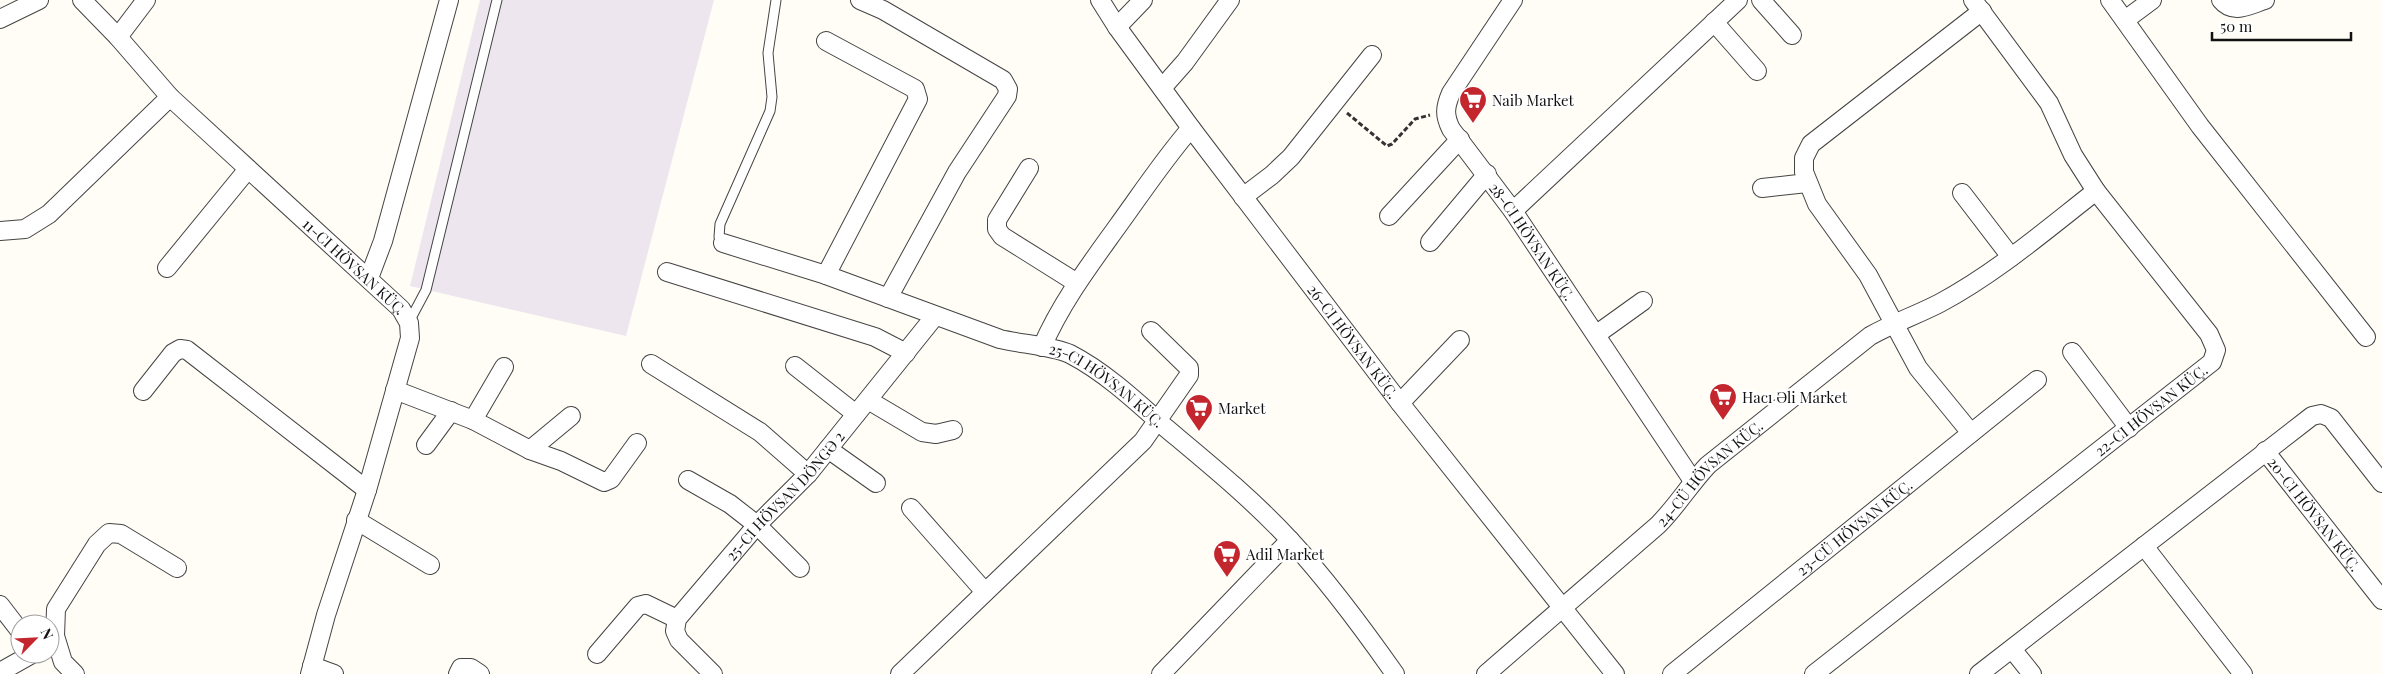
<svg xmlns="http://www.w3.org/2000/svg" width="2382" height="674" viewBox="0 0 2382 674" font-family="'Playfair Display',serif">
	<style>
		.industrial { fill: #eee6ef }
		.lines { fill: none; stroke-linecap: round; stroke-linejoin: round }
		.service-casing { stroke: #444; stroke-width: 11 }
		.minor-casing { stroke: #444; stroke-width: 20 }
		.path { stroke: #333; stroke-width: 3; stroke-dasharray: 5 2.5; stroke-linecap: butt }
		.service { stroke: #fff; stroke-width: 9 }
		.minor { stroke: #fff; stroke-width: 18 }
		.labels { text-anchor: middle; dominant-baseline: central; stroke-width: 5; stroke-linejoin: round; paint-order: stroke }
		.poi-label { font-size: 15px; fill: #111; stroke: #fff; text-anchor: start }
		.street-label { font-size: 15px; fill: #111; stroke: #fff }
	</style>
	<rect width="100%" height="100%" fill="#fffdf5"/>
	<!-- industrial -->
	<path class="industrial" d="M480,0H714L626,336L410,286Z"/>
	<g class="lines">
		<defs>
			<path id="service" d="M723,243L719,237L720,224L770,111L772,97L768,53L776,0
				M409,322L426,290L497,0"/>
			<g id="minor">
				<path id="s1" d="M82,0L118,37L170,97L401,309L409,323L410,338L367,490L326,615L310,674"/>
				<path d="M860,0L883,10L1003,80L1008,89L1007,96L957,172L888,298"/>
				<path id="s2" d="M1100,0L1117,27L1191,128L1400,403L1615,674"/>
				<path id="s3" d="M1513,0L1451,93C1445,107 1444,115 1451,129L1513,211L1693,481"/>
				<path d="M1761,0L1792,35"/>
				<path d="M2110,0L2200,126L2366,337"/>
				<path d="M2221,0C2233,15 2249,5 2265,0"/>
				<path d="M0,19L39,0"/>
				<path d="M2125,20L2152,0"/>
				<path d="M1714,22L1757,71"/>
				<path d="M1117,27L1143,0"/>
				<path d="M118,37L146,0"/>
				<path d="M826,41L915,89L918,99L826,275"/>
				<path d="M1162,88L1185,62L1230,0"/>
				<path d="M1029,168L997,220V229L1002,236L1077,283"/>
				<path d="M1762,188L1807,183"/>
				<path d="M1962,193L2011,257"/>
				<path d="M1243,197L1272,175L1291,157L1372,55"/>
				<path d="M1513,211L1738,0"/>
				<path d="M1389,216L1460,139"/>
				<path d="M0,231L25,229L49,214L170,97"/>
				<path d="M1430,242L1487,174"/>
				<path id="s4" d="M723,243L826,275L1000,339C1021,344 1052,346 1070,354C1105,372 1137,402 1166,428C1209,464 1252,499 1290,540C1329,582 1362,627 1395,674"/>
				<path d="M167,268L248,169"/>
				<path d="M667,272L875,337L906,353"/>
				<path d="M369,278L383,241L449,0"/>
				<path d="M1597,334L1643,301"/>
				<path d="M1042,347C1061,303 1089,266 1117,227C1141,194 1164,159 1191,128"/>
				<path d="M2072,352L2129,428"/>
				<path d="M651,364L760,432L808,474"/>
				<path d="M795,366L856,414"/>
				<path d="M395,390L473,420L530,450L561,461L604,482L611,479L637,443"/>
				<path d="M143,391L173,353L180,349L187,350L367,490"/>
				<path d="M868,400L922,432L936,434L953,430"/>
				<path d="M1400,403L1460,340"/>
				<path d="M473,420L504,367"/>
				<path d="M1971,433L1918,368L1868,275L1817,204L1804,172V158L1811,144L1982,11"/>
				<path d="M426,445L451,411"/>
				<path d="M828,449L876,483"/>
				<path d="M530,450L571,416"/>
				<path id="s5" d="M2265,451L2382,600"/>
				<path d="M688,480L730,504L757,525L800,568"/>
				<path d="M911,508L985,592"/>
				<path d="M356,520L430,565"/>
				<path d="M2144,546L2243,674"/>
				<path d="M0,605L20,631"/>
				<path d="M2012,649L2032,674"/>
				<path d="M597,654L638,606L646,604L677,619"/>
				<path d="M312,666L334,674"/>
				<path d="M0,672L32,654"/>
				<path d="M75,674L63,662L55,636L56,609L97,544L109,533L121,534L177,568"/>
				<path d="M458,674L461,668H471L480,674"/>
				<path id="s6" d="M713,674L679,640L675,631L677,619L757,525L808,474L935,316"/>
				<path d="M900,674L1143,441L1189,375V368L1151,331"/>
				<path d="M1161,674L1290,540"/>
				<path id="s7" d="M1486,674L1658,525C1677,506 1690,484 1708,465L1870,336C1893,323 1917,315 1940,303C1996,273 2046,230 2096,191"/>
				<path id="s8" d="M1672,674L2037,380"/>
				<path id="s9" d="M1814,674L2212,362L2216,350L2209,334L2096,191L2073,155L2049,103L1973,0"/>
				<path d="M1979,674L2312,416L2321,414L2331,418L2382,483"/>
			</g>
		</defs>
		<!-- service casing -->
		<use href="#service" class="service-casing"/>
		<!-- minor casing -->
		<use href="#minor" class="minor-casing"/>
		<!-- path -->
		<path class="path" d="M1347,113L1387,146L1392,144L1415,119L1430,115"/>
		<!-- service -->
		<use href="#service" class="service"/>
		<!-- minor -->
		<use href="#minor" class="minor"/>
	</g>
	<!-- icons -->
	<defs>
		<symbol id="supermarket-pin" viewBox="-11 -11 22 30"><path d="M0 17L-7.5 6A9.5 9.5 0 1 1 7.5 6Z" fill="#c4262e" stroke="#fff"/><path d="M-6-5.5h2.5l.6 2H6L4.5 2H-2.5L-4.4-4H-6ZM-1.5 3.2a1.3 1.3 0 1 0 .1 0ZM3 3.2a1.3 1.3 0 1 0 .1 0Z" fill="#fff"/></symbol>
	</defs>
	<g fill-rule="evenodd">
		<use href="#supermarket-pin" x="1457" y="84" width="32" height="43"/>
		<use href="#supermarket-pin" x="1707" y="381" width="32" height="43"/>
		<use href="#supermarket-pin" x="1183" y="392" width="32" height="43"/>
		<use href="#supermarket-pin" x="1211" y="538" width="32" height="43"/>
	</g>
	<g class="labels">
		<!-- poi labels -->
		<g class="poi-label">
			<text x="1492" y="100">Naib Market</text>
			<text x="1742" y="397">Hacı Əli Market</text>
			<text x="1218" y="408">Market</text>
			<text x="1246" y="554">Adil Market</text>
		</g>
		<!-- street labels -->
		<g class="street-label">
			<text stroke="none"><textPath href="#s3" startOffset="288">28-CI HÖVSAN KÜÇ.</textPath></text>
			<text stroke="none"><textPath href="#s1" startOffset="382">11-CI HÖVSAN KÜÇ.</textPath></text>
			<text stroke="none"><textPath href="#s2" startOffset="425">26-CI HÖVSAN KÜÇ.</textPath></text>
			<text stroke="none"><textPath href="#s4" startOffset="412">25-CI HÖVSAN KÜÇ.</textPath></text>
			<text stroke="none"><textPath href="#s9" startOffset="428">22-CI HÖVSAN KÜÇ.</textPath></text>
			<text stroke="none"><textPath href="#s7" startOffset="301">24-CÜ HÖVSAN KÜÇ.</textPath></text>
			<text stroke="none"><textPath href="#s6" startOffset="234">25-CI HÖVSAN DÖNGƏ 2</textPath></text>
			<text stroke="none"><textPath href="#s5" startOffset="80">20-CI HÖVSAN KÜÇ.</textPath></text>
			<text stroke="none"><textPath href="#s8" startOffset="234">23-CÜ HÖVSAN KÜÇ.</textPath></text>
		</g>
	</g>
	<!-- north arrow -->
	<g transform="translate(35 639) rotate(66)"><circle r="24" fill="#ffffff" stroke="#a0a0a0"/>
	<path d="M0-4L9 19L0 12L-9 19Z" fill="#c4262e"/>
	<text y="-8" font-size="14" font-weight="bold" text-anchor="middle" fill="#111111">N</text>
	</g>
	<!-- scale -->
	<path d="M2212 32v8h139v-8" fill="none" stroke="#111111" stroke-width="2.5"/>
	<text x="2220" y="32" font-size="15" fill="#111111" stroke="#ffffff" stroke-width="4" paint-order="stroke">50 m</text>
</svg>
